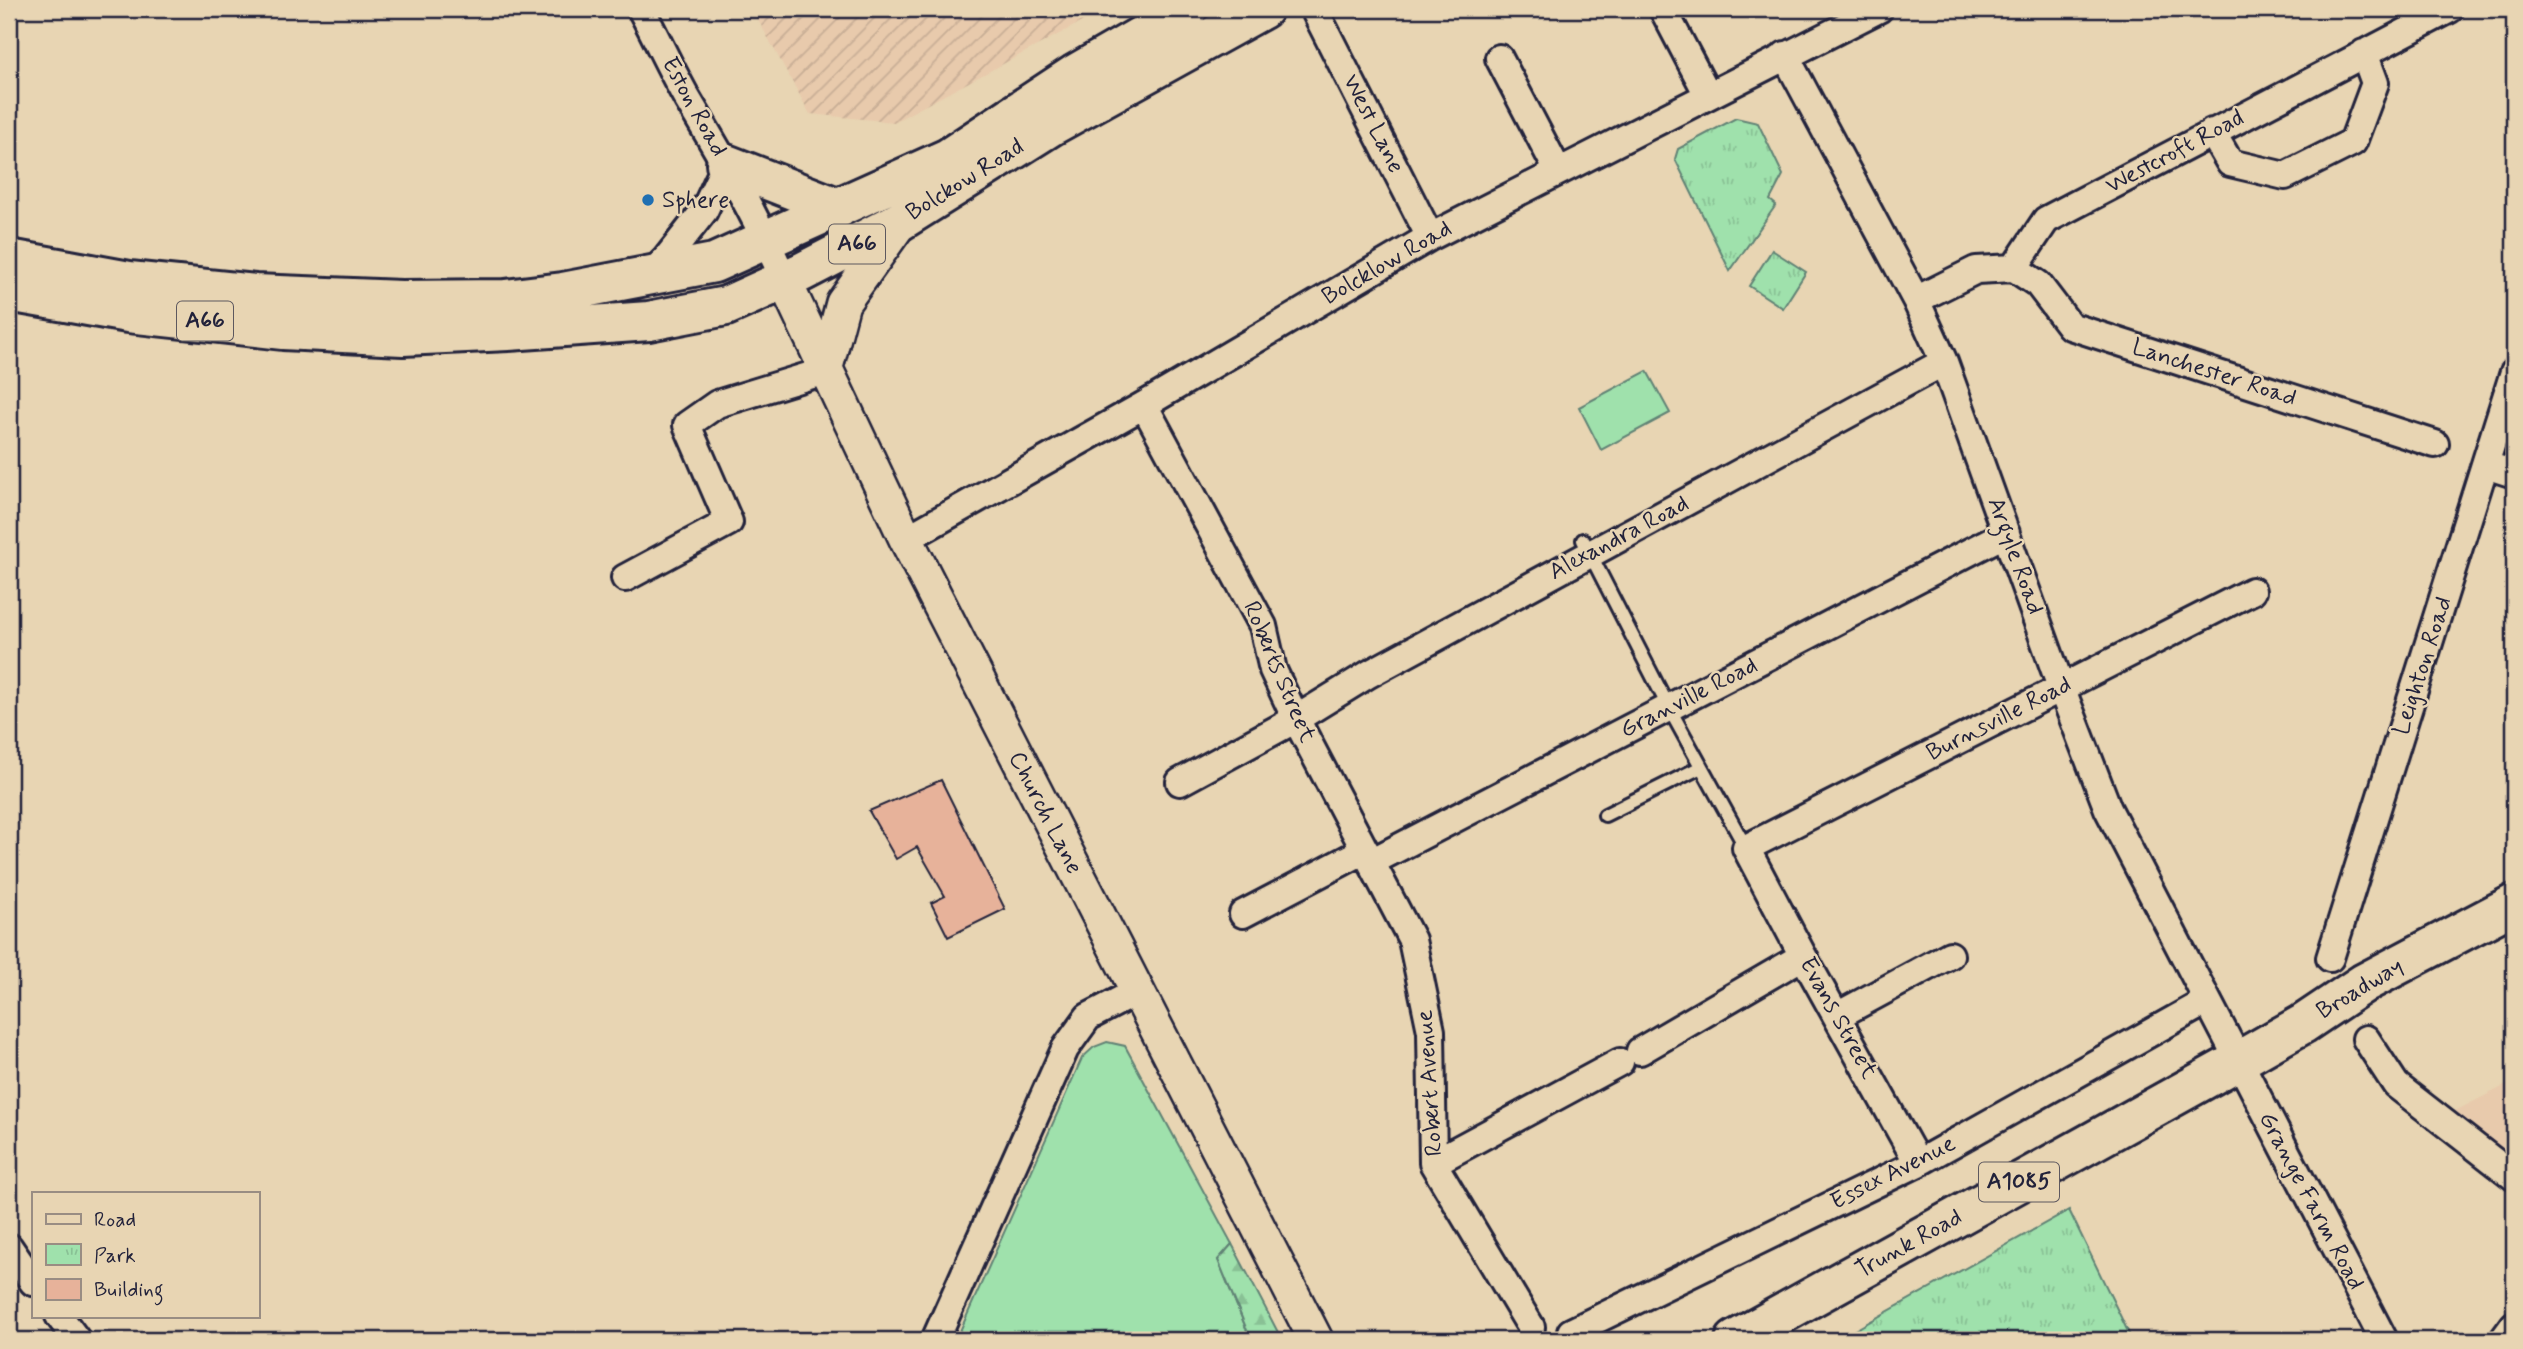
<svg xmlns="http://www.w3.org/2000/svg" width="2523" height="1349" viewBox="0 0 2523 1349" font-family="Mynerve,sans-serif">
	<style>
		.built { fill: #e8caac }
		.industrial { fill: url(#industrial-furrows) }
		.grass { fill: #9fe1ac; stroke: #608274; stroke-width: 2 }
		.forest { fill: url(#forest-firs); stroke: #608274; stroke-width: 2 }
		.park { fill: url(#park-tufts); stroke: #608274; stroke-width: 2 }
		.building { fill: #e7b29a; stroke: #22223b; stroke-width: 2 }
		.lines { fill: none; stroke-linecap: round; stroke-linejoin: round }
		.service-casing { stroke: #22223b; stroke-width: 18 }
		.minor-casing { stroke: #22223b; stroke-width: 32 }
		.tertiary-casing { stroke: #22223b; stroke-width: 38 }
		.primary-casing { stroke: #22223b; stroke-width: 44 }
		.trunk-casing { stroke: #22223b; stroke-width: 44 }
		.service { stroke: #e8d5b3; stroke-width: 12 }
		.minor { stroke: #e8d5b3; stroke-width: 26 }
		.tertiary { stroke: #e8d5b3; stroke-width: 33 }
		.primary { stroke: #e8d5b3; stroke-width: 38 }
		.trunk { stroke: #e8d5b3; stroke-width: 38 }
		.poi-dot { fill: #1f6fb2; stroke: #e8d5b3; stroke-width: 2.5 }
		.labels { text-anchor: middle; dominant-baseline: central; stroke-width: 5; stroke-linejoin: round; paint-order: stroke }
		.shield { fill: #e8d5b3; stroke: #5d585f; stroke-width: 2 }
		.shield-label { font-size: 23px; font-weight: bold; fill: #22223b }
		.street-label { font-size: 24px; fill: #22223b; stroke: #e8d5b3 }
		.poi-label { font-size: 24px; fill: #22223b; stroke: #e8d5b3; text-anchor: start }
	</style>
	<defs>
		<pattern id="industrial-furrows" width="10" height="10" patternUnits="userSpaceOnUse" patternTransform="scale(1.75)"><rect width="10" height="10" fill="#e8caac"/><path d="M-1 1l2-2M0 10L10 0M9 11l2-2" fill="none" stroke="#c7ad95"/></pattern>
		<pattern id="forest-firs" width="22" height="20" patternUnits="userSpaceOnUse" patternTransform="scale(1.75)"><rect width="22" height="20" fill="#9fe1ac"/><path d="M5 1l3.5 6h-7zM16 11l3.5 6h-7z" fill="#89c195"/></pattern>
		<pattern id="park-tufts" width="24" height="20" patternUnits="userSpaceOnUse" patternTransform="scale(1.75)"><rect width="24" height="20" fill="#9fe1ac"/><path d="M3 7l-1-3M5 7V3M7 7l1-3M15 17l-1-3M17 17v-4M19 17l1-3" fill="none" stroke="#89c195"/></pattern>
	</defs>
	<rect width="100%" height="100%" fill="#e8d5b3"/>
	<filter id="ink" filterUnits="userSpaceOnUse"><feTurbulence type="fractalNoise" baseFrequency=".0143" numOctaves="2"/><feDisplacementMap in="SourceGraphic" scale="14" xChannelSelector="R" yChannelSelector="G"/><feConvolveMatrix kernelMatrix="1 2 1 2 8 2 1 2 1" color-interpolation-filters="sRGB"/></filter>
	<g filter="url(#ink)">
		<!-- built -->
		<path class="built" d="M2514,1081V1161L2455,1111Z"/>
		<!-- industrial -->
		<path class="industrial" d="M752,9H1106L894,122L810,114Z"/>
		<!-- grass -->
		<path class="grass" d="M1647,371L1670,413L1601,450L1579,407Z
			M1107,1042L1125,1046L1232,1244L1218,1260L1251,1340H956L1082,1058L1094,1047Z"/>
		<!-- forest -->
		<path class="forest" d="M1232,1244L1282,1340H1251L1218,1260Z"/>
		<!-- park -->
		<path class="park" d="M1736,118L1758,123L1783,175L1770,200L1776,205L1730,271L1675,159L1678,149Z
			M1772,250L1806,272L1783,308L1749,286Z
			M2069,1210L2132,1340H1837Z"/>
		<!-- building -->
		<path class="building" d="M941,780L1005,909L948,937L931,903L945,896L917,847L896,859L869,811Z"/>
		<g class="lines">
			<defs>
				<path id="service" d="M1583,540L1669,708L1746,848
					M1605,815L1701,767"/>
				<path id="minor" d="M641,9C657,39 671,70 688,100C723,159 757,217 784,280
					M1663,9L1708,95
					M1315,11L1430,237
					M1785,55L1916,300L1944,362L2061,687L2108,809L2384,1340
					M1499,58L1558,171
					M2212,132L2230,163L2285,176L2353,142L2375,83L2364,53
					M2014,268L2038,284L2070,326L2435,444
					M650,275L666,259L704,211L726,164
					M1916,300L1976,270L2014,268L2046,220L2450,9
					M1144,405L1263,626L1273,670L1296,719L1412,940L1431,1031L1433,1163L1531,1327
					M2486,465L2514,474
					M906,539L1144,405L1430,237L1879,9
					M625,578L729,522L687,425L717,404L825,371
					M1180,782L1296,719L1369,674L1944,362
					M1371,862L2006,533
					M1243,914L1365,850
					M2330,958L2514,372
					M1837,1016L1950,955
					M2366,1039L2396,1085L2514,1177
					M1640,1051L1803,956
					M1433,1163L1620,1062
					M1918,1163L1803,956L1746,848L2252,591
					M9,1247L33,1282
					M59,1316L77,1340
					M1571,1332L1918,1163L2207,1001
					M935,1340L1065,1049L1088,1017L1136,992
					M2503,1340L2514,1325"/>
				<path id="tertiary" d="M784,280L906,539L1316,1340
					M825,371L843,303L902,220"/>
				<path id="primary" d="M1735,1340L2238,1061L2303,1024L2364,983L2514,904"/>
				<path id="trunk" d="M726,164L839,208
					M9,259L129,281L255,294L401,300L505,299L563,292L714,263L948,158L1075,74L1188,9
					M9,292L128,313L283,330L403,336L508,331L649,321L726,306L802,272L902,220L1053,125L1263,9"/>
			</defs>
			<!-- service casing -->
			<use href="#service" class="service-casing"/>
			<!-- minor casing -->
			<use href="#minor" class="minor-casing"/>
			<!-- tertiary casing -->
			<use href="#tertiary" class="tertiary-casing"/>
			<!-- primary casing -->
			<use href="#primary" class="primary-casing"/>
			<!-- trunk casing -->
			<use href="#trunk" class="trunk-casing"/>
			<!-- service -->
			<use href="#service" class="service"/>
			<!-- minor -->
			<use href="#minor" class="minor"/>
			<!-- tertiary -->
			<use href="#tertiary" class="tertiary"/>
			<!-- primary -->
			<use href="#primary" class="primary"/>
			<!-- trunk -->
			<use href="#trunk" class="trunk"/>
		</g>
	</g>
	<!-- markers -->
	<circle class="poi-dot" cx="648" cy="200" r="7"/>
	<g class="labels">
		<!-- shield labels -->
		<g class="shield">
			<rect x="829" y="224.5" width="56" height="39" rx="5"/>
			<rect x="177" y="301.5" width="56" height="39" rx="5"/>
			<rect x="1979" y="1162.5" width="80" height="39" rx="5"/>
		</g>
		<g class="shield-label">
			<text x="857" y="244">A66</text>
			<text x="205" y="321">A66</text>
			<text x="2019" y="1182">A1085</text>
		</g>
		<!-- street labels -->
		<g class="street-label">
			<text transform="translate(694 107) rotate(61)">Eston Road</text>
			<text transform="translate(1373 124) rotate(63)">West Lane</text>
			<text transform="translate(2175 152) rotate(-28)">Westcroft Road</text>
			<text transform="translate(965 180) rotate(-32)">Bolckow Road</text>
			<text transform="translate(1387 263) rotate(-30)">Bolcklow Road</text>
			<text transform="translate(2214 373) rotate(18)">Lanchester Road</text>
			<text transform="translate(1619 538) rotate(-28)">Alexandra Road</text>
			<text transform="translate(2015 556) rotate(70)">Argyle Road</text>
			<text transform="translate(2423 666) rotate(-72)">Leighton Road</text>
			<text transform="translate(1279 672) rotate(67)">Roberts Street</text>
			<text transform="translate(1689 698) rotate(-27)">Granville Road</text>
			<text transform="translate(1999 719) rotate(-27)">Burnsville Road</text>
			<text transform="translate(1045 813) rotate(63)">Church Lane</text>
			<text transform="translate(2360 989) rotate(-31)">Broadway</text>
			<text transform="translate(1838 1018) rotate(61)">Evans Street</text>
			<text transform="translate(1430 1083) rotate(-94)">Robert Avenue</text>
			<text transform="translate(1893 1173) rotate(-27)">Essex Avenue</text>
			<text transform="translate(2311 1201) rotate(62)">Grange Farm Road</text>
			<text transform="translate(1909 1244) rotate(-29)">Trunk Road</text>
		</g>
		<!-- poi labels -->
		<g class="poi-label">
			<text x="662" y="200">Sphere</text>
		</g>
	</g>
	<!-- margin -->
	<rect width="2523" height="1349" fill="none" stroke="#e8d5b3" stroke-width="35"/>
	<rect x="18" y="18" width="2488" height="1314" fill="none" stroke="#22223b" stroke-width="2.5" filter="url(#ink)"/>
	<!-- legend -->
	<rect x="32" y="1192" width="228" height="126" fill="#e8d5b3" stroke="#998d83" stroke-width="2"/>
	<rect x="46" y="1214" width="35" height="10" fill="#e8d5b3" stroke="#998d83" stroke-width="2"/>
	<text x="94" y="1226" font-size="21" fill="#22223b">Road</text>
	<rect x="46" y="1244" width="35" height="21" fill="url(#park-tufts)" stroke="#998d83" stroke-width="2"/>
	<text x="94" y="1262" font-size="21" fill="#22223b">Park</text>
	<rect x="46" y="1279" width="35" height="21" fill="#e7b29a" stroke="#998d83" stroke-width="2"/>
	<text x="94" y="1296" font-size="21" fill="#22223b">Building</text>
</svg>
